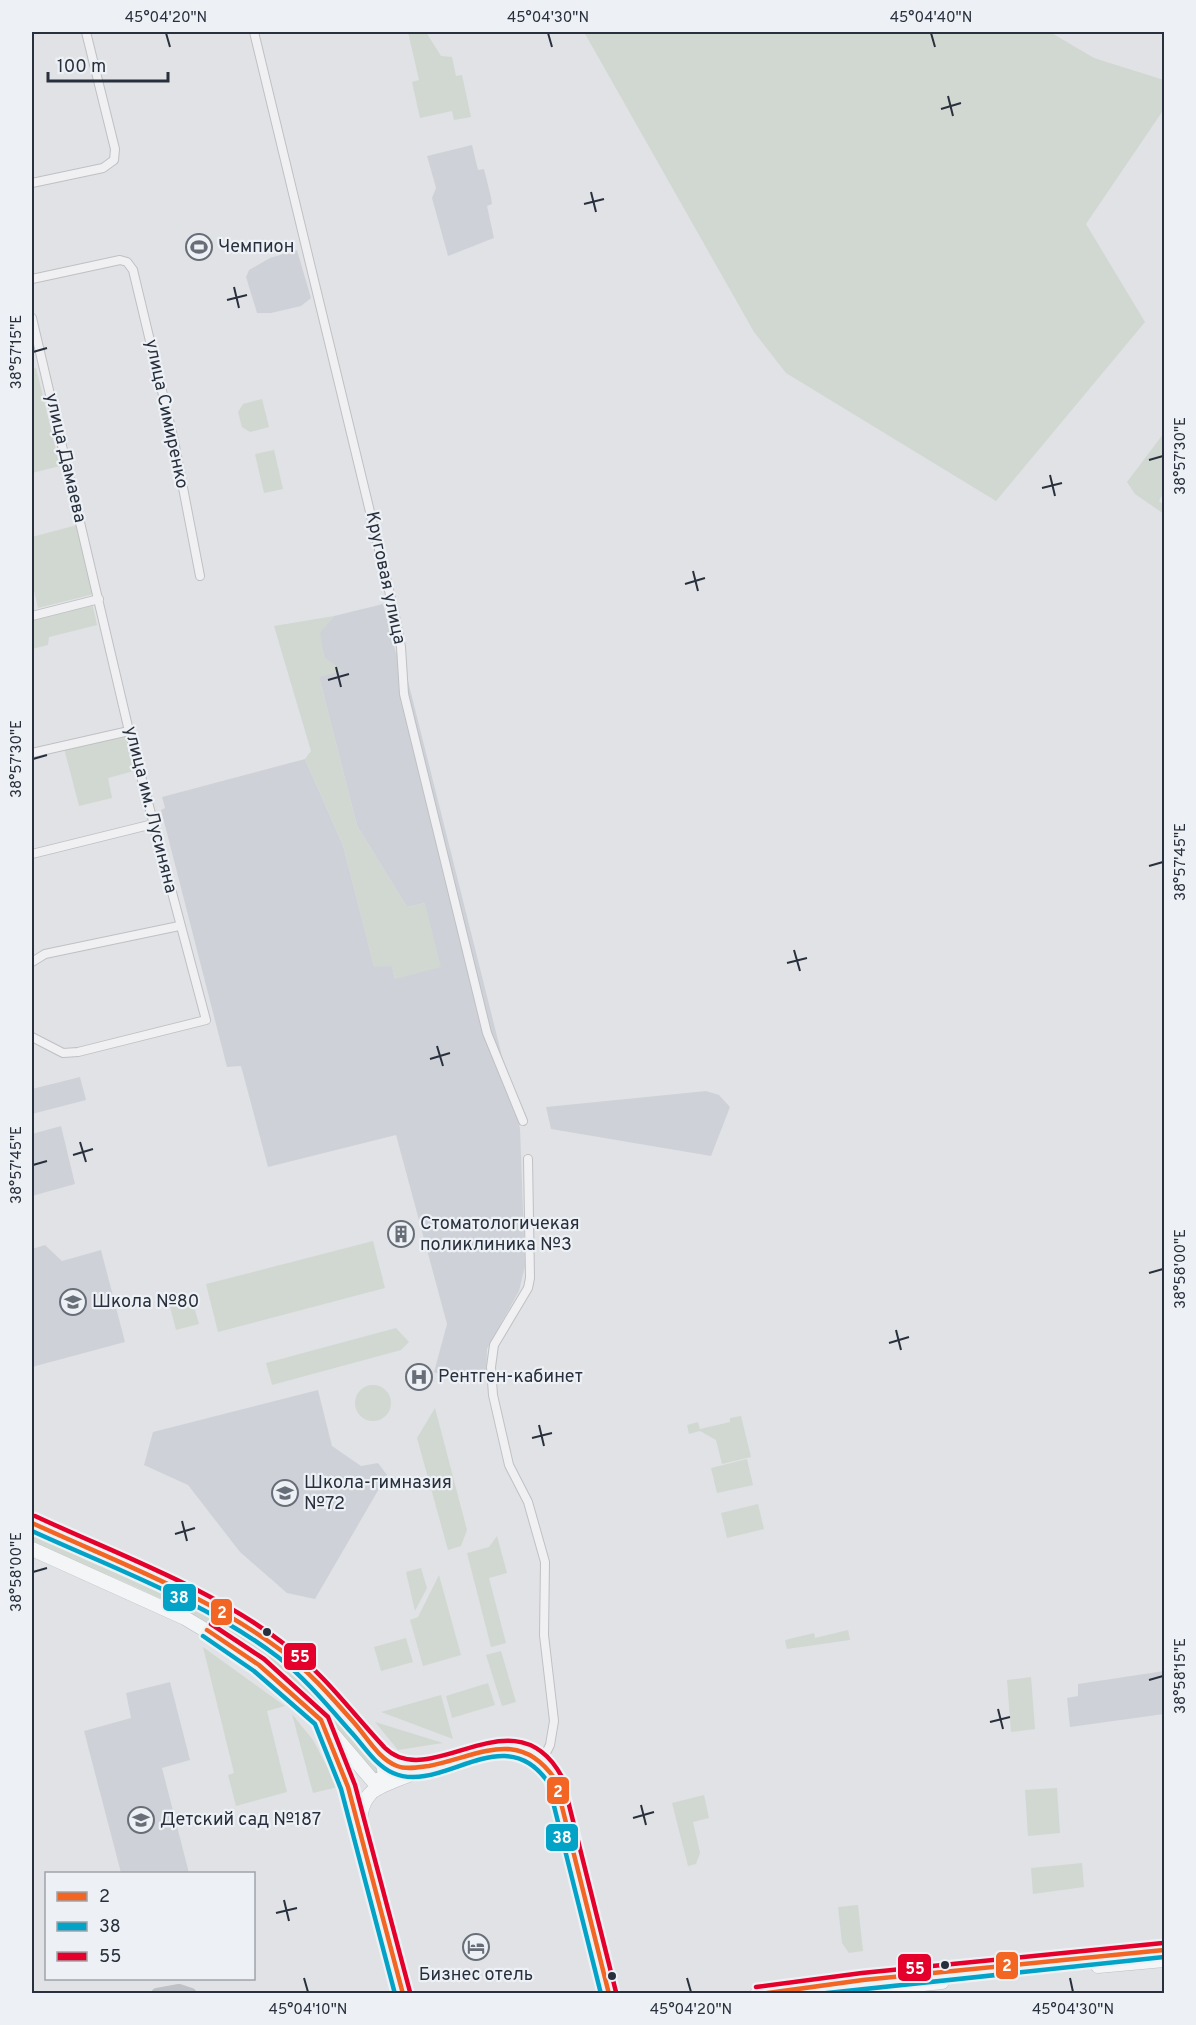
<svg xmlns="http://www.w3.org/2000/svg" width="1196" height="2025" viewBox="0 0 1196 2025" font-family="Overpass,sans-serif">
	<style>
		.built { fill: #ced2d8 }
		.green { fill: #d1d8d1 }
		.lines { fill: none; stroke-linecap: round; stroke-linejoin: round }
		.street-casing { stroke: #bec0c3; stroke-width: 10 }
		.primary-casing { stroke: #bcbfc3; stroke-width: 15 }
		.street { stroke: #f0f0f2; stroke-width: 8 }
		.secondary { stroke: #bec1c5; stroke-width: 12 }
		.primary { stroke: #f4f5f6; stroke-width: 14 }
		.bus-1-casing { stroke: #edf1f5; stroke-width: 9 }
		.bus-2-casing { stroke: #edf1f5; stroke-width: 9 }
		.bus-3-casing { stroke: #edf1f5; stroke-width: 9 }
		.bus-1 { stroke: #f26522; stroke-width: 4.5 }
		.bus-2 { stroke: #02a3c7; stroke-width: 4.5 }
		.bus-3 { stroke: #e4002b; stroke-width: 4.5 }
		.ticks { fill: none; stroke: #28303d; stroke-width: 2 }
		.bus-dot { fill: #28303d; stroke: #edf1f5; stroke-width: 2 }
		.labels { text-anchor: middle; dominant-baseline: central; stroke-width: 4.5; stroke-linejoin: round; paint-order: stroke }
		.poi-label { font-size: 18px; fill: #28303d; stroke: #edf1f5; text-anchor: start }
		.street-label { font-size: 18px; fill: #28303d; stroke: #edf1f5 }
		.line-badge { stroke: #edf1f5; stroke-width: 2 }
		.badge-label { font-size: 16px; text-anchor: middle; font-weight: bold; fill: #fff }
		.neatline { fill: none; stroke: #28303d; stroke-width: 2 }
		.ticks-label { font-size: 15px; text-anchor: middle; fill: #28303d }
	</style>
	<rect width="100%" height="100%" fill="#e0e2e5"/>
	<!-- built -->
	<path class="built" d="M472,145L478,170L484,169L491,197L492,204L487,206L494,238L448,256L432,198L436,188L427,156Z
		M297,250L311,298L301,306L271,313H257L246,277L249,270L270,258Z
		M383,604L396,653L402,657L520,1128L525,1266L519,1291L487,1349L486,1377L462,1384L434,1372L447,1324L396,1135L268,1167L241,1066L227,1067L161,810L165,808L162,797L305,759L343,845L374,966H392L395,979L425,903L407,907L357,826L319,677L324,657L319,633L334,616Z
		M80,1077L86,1100L32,1114V1089Z
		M706,1091L719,1095L730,1107L711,1156L551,1129L546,1107Z
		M61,1126L75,1184L32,1196V1134Z
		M45,1245L62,1261L101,1250L125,1342L32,1367V1249Z
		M318,1390L332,1446L361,1466L378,1463L387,1475L315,1599L287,1593L240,1552L188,1485L144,1465L153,1432Z
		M1164,1671V1714L1070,1727L1067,1698L1078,1696V1684Z
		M170,1682L190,1760L162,1768L189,1873H121L84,1731L131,1718L126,1693Z"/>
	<!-- green -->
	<path class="green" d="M408,32H426L441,56L452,57L456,76L462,75L471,117L454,120L452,111L420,118L412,82L419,80Z
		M584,32H1050L1094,58L1164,80V109L1086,224L1145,322L996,501L786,373L754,332Z
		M36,368L60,466L32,473V369Z
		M262,399L269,427L250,432L242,427L238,412L243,404Z
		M1164,433V492L1159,501L1164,505V514L1135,494L1127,482Z
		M274,450L283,489L264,493L255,454Z
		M77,525L94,594L38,608L32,582V537Z
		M92,602L97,625L49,637L48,645L32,649V616Z
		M334,616L320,633L324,657L343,671L319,677L357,826L407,907L425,903L441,967L395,979L392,966L374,967L343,845L305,759L311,751L274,626Z
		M124,733L134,771L108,778L112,798L79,806L64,748Z
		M373,1241L385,1288L218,1332L206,1284Z
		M191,1296L199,1324L176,1330L169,1303Z
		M396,1328L409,1342L401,1350L272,1385L266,1363Z
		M355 1403a18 18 0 1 1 36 0a18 18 0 1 1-36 0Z
		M435,1408L467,1530L461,1546L448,1550L417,1438Z
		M741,1416L751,1457L722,1464L716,1440L700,1431L689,1434L687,1425L698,1422L700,1429L730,1422V1418Z
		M747,1459L753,1485L717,1493L711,1468Z
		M758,1504L764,1529L727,1538L721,1513Z
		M32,1528C109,1564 190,1595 261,1644C308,1676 344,1726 381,1769L379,1778C340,1734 302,1690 256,1654C194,1606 104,1575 32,1542Z
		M497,1536L507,1573L489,1578L506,1643L491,1647L467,1553L489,1547Z
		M421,1568L427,1588L415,1611L406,1572Z
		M439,1575L461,1655L423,1666L410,1620L418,1617Z
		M848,1630L850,1640L787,1649L785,1640L814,1633L815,1638Z
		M406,1638L413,1662L381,1671L374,1647Z
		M203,1647L285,1706L267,1711L287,1792L236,1806L228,1775L234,1773Z
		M501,1651L516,1702L502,1706L486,1655Z
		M1031,1677L1035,1729L1011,1732L1007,1680Z
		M488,1683L495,1705L452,1718L446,1696Z
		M441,1695L453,1739L381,1712Z
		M292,1714L313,1740L338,1787L313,1793Z
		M375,1722L443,1743L398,1750Z
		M1057,1788L1060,1833L1028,1836L1025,1790Z
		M704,1795L709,1818L693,1822L700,1853L696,1864L688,1866L672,1803Z
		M1082,1863L1084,1887L1033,1894L1031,1868Z
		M858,1905L863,1951L849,1953L842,1943L838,1907Z"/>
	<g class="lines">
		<defs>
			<path id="street" d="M254,32L394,611L401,647L404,694L487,1033L523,1121
				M32,183L103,168L114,160L115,149L86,32
				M32,279L120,260L127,262L133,270L174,441L200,576
				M32,318L129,731L206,1020L78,1052L63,1053L32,1037
				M32,616L99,599
				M32,753L129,731
				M32,854L153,824
				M32,962L45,954L179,926
				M528,1159L530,1278L528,1288L494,1345L491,1367L493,1395L509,1465L528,1502L545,1562L544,1635L554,1721L550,1745L543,1759"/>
			<path id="primary" d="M32,1523L193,1597L265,1639L318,1684L380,1754L397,1767L407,1769L440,1765
				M32,1549L185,1618L225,1642L295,1695L321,1720L373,1781L381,1779L385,1774L381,1756
				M330,1738L360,1828L403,1994
				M360,1828C360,1816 361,1804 370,1794C381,1780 499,1744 518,1747C537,1750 547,1763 555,1779L609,1994
				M1098,1966L1164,1960
				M757,1994L863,1980L1164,1950
				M827,1994L942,1982"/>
		</defs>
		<!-- street casing -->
		<use href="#street" class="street-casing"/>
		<!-- primary casing -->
		<use href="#primary" class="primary-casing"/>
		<!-- street -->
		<use href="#street" class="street"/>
		<!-- secondary -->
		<path class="secondary" d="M157,1994L179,1990L191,1994"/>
		<!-- primary -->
		<use href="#primary" class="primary"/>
		<defs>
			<path id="bus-1" d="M32,1523C117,1562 207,1595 282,1651C310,1672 333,1699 356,1725C368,1739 379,1759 397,1766C407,1770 419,1767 429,1766C479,1756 519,1727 555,1779L609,1994
				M207,1630L259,1665L321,1720L348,1787L403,1994
				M761,1994L863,1980L1164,1950"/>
			<path id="bus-2" d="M32,1531C115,1569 204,1601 278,1657C305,1678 328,1706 351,1732C364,1746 375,1765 393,1773C442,1795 503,1718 548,1782L601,1994
				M203,1636L254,1671L315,1724L341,1789L395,1994
				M818,1994L1164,1957"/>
			<path id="bus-3" d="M35,1516C121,1556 212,1588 287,1646C325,1675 353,1714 385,1748C431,1793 515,1690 562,1777L616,1992
				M211,1624L264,1659L328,1717L355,1785L410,1992
				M756,1987L862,1973L1163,1943"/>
		</defs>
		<!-- bus-1 casing -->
		<use href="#bus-1" class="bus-1-casing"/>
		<!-- bus-2 casing -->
		<use href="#bus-2" class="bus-2-casing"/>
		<!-- bus-3 casing -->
		<use href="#bus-3" class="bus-3-casing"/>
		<!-- bus-1 -->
		<use href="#bus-1" class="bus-1"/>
		<!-- bus-2 -->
		<use href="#bus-2" class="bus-2"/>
		<!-- bus-3 -->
		<use href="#bus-3" class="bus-3"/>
	</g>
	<!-- ticks -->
	<path class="ticks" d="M166,33L170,47M548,33L552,47M931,33L935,47M948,96L953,116M941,109L961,103M591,192L596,212M584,204L604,199M234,287L239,308M227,300L247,295M33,352L47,348M1149,460L1163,456M1050,475L1055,496M1042,488L1062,483M693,571L698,591M685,584L705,578M336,667L341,687M328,680L349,674M33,759L47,755M1149,866L1163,862M794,950L800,971M787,963L807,958M437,1046L443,1066M430,1059L450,1053M80,1142L86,1162M73,1155L93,1149M33,1165L47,1161M1149,1273L1163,1269M896,1330L901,1350M889,1343L909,1337M539,1425L544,1446M532,1438L552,1433M182,1521L187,1541M175,1534L195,1528M33,1572L47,1568M1149,1680L1163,1676M998,1709L1003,1729M990,1722L1010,1717M641,1805L646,1825M633,1818L654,1812M284,1900L289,1921M276,1913L297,1908M304,1978L308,1992M687,1978L691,1992M1070,1978L1073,1992"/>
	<!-- icons -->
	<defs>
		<symbol id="stadium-ring" viewBox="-11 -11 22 22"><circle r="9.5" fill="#edf1f5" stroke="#686e78" stroke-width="1.5"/><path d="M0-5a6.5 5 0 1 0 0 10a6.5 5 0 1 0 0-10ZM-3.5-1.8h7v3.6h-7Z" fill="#686e78"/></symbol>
		<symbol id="building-ring" viewBox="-11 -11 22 22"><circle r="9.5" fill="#edf1f5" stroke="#686e78" stroke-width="1.5"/><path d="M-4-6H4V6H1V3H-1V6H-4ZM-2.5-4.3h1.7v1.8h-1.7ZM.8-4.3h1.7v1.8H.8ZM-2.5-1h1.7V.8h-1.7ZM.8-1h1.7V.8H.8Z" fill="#686e78"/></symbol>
		<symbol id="school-ring" viewBox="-11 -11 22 22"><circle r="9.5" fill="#edf1f5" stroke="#686e78" stroke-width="1.5"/><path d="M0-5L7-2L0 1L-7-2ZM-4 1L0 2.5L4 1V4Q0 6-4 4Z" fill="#686e78"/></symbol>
		<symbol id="hospital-ring" viewBox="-11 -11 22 22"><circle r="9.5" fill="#edf1f5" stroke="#686e78" stroke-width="1.5"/><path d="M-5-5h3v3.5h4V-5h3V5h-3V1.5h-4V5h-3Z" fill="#686e78"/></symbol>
		<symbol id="hotel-ring" viewBox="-11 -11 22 22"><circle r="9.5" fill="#edf1f5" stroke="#686e78" stroke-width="1.5"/><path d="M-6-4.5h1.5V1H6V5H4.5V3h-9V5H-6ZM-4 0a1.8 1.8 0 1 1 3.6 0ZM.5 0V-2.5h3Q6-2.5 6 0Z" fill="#686e78"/></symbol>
	</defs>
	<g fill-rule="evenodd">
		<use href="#stadium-ring" x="184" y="232" width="30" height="30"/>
		<use href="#building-ring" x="386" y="1219" width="30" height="30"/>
		<use href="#school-ring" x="58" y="1287" width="30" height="30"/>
		<use href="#hospital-ring" x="404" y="1362" width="30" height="30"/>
		<use href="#school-ring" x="270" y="1478" width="30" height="30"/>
		<use href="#school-ring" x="126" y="1805" width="30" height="30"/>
		<use href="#hotel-ring" x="461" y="1932" width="30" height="30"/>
	</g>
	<!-- markers -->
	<g class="bus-dot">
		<circle cx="267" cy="1632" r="5"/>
		<circle cx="945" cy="1965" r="5"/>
		<circle cx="612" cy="1976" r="5"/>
	</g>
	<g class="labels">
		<!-- poi labels -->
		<g class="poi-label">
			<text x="218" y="247">Чемпион</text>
			<text x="420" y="1224">Стоматологичекая<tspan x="420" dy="21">поликлиника №3</tspan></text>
			<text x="92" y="1302">Школа №80</text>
			<text x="438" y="1377">Рентген-кабинет</text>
			<text x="304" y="1483">Школа-гимназия<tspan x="304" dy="21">№72</tspan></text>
			<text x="160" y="1820">Детский сад №187</text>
			<text x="476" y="1975" text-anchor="middle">Бизнес отель</text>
		</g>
		<!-- street labels -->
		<g class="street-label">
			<text transform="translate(166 414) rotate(78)">улица Симиренко</text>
			<text transform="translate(65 458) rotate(77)">улица Дамаева</text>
			<text transform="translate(385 578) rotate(78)">Круговая улица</text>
			<text transform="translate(150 810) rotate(76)">улица им. Лусиняна</text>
		</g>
	</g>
	<g class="line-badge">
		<rect x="162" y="1583" width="35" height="29" rx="6" fill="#02a3c7"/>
		<rect x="210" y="1598" width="23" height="28" rx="6" fill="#f26522"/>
		<rect x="283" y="1642" width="34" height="29" rx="6" fill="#e4002b"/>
		<rect x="546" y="1776" width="24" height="29" rx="6" fill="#f26522"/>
		<rect x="545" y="1823" width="34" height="29" rx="6" fill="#02a3c7"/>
		<rect x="995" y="1951" width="24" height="29" rx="6" fill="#f26522"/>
		<rect x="897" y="1953" width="35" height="29" rx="6" fill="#e4002b"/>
	</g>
	<g class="badge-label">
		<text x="179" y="1603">38</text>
		<text x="222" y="1618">2</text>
		<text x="300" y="1662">55</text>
		<text x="558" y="1797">2</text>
		<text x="562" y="1843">38</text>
		<text x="1007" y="1971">2</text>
		<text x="915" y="1974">55</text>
	</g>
	<!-- border -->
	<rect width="1196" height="2025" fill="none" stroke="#edf1f5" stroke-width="66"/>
	<!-- legend -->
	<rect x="45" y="1872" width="210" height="108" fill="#edf1f5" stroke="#9ea4ab" stroke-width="1.5"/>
	<rect x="57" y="1892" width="30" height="9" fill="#f26522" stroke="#9ea4ab" stroke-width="1.5"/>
	<text x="99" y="1902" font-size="18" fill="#28303d">2</text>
	<rect x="57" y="1922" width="30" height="9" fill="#02a3c7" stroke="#9ea4ab" stroke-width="1.5"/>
	<text x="99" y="1932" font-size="18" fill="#28303d">38</text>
	<rect x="57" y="1952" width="30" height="9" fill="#e4002b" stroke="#9ea4ab" stroke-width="1.5"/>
	<text x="99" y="1962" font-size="18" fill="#28303d">55</text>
	<!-- scale -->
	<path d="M48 72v9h120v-9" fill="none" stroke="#28303d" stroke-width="3"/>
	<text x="57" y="72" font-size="18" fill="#28303d" stroke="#edf1f5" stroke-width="4.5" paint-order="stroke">100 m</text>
	<rect x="33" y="33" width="1130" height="1959" class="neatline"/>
	<g class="ticks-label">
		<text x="166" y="22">45°04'20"N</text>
		<text x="548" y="22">45°04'30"N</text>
		<text x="931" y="22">45°04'40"N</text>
		<text transform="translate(16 352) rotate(-90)" y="5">38°57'15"E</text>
		<text transform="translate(1180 456) rotate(-90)" y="5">38°57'30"E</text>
		<text transform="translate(16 759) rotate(-90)" y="5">38°57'30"E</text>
		<text transform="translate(1180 862) rotate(-90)" y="5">38°57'45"E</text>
		<text transform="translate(16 1165) rotate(-90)" y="5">38°57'45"E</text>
		<text transform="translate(1180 1269) rotate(-90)" y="5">38°58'00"E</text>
		<text transform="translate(16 1572) rotate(-90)" y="5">38°58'00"E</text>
		<text transform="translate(1180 1676) rotate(-90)" y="5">38°58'15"E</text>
		<text x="308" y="2014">45°04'10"N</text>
		<text x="691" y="2014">45°04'20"N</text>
		<text x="1073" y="2014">45°04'30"N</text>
	</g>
</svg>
